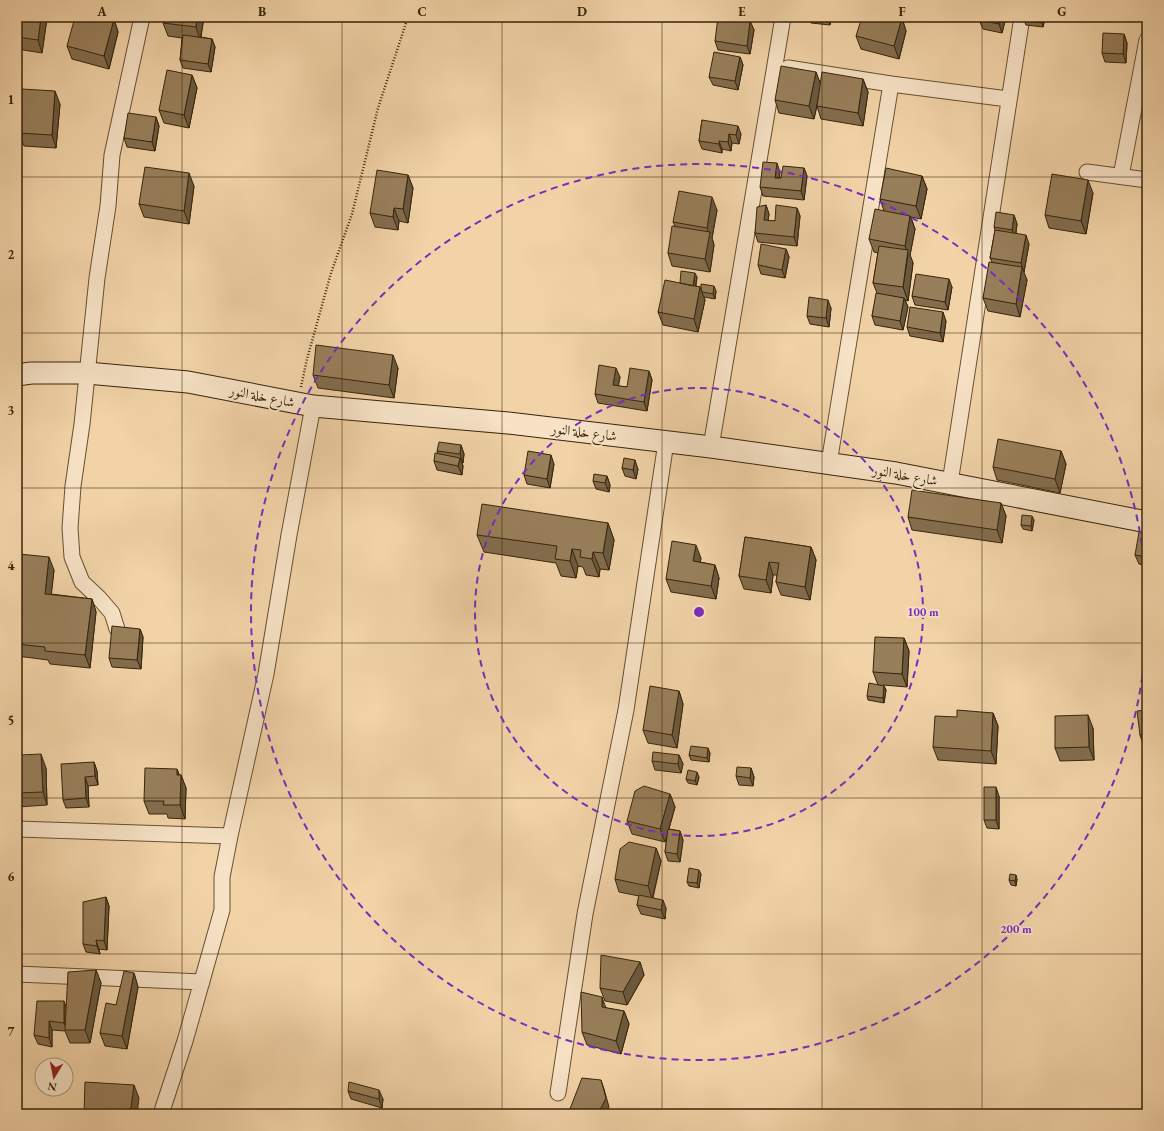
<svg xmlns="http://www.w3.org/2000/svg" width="1164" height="1131" viewBox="0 0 1164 1131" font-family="'EB Garamond',Amiri,serif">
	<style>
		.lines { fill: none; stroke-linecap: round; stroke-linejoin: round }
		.street-casing { stroke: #665030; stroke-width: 17 }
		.secondary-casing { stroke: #372408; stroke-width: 23 }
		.path { stroke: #372408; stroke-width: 2.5; stroke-dasharray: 1 2; stroke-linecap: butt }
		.street { stroke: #f7e2c6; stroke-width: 15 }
		.secondary { stroke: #f7e2c6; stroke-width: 21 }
		.wall { fill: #836d4e; stroke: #372408 }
		.shaded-wall { fill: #6a5940; stroke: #372408 }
		.building { fill: #987f5b; stroke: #372408 }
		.grid { fill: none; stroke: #372408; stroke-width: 1; stroke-opacity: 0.55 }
		.ring { fill: none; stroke: #7b2cbf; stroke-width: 2; stroke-dasharray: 7 5 }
		.labels { text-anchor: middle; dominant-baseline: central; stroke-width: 3.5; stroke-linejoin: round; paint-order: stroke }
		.street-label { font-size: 14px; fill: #372408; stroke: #f7e2c6 }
		.centre { fill: #7b2cbf; stroke: #f7e2c6; stroke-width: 2 }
		.ring-label { font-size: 12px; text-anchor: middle; font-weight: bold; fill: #7b2cbf; stroke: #f7e2c6; stroke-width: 3.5; stroke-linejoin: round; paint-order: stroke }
		.neatline { fill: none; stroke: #372408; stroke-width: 1.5 }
		.grid-label { font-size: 13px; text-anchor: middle; font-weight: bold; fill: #372408 }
	</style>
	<rect width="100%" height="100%" fill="#f2d3a8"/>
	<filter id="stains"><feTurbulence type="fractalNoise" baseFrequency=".005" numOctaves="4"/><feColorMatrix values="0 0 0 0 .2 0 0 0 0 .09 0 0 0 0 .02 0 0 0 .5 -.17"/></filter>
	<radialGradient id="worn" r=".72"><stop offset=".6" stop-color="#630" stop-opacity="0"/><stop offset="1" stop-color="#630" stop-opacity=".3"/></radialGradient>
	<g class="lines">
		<defs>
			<path id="street" d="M788,68L891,84L1008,99
				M1087,172L1147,180
				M1121,176L1147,40
				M711,447L783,17
				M829,463L891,84
				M950,483L1022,17
				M117,629L112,613L99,598L82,582L72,557L70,528L73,486L82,424L97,278L108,206L112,155L142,17
				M17,829L230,836
				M17,974L202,982
				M558,1093L585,914L626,710L666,442
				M161,1114L185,1041L222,910V877L230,836L266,674L289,535L313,406"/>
			<path id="secondary" d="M17,375L31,373H87L188,382L313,406L508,423L711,447L896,473L1147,522"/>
		</defs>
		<!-- street casing -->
		<use href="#street" class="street-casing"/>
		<!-- secondary casing -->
		<use href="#secondary" class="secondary-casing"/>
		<!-- path -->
		<path class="path" d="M301,387L307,359L331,273L352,214L378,108L408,17"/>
		<!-- street -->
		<use href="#street" class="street"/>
		<!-- secondary -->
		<use href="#secondary" class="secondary"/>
	</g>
	<!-- wall -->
	<path class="wall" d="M17,17H47V18L42,53L17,49Z
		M164,17H204L201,37L212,39L215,47L211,72L183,68L180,60L182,38L168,36L163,23Z
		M809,17H831L830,25L811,23Z
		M1006,17L1002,33L983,29L979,20Z
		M902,18L906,31L899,59L861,49L856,36Z
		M114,19L118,32L109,69L72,59L67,46Z
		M1045,19L1043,27L1026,25L1024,20Z
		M750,21L754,30L750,54L718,50L715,41Z
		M1124,34L1127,43L1126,63L1105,62L1102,53Z
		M740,57L743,65L738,90L713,85L709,77Z
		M816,72L820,84L863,79L868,92L863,126L821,119L817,106L814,119L779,113L775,100Z
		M192,75L197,88L189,128L164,123L159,110Z
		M60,104L56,148L24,146L19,133Z
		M156,117L159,126L155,151L127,147L124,138Z
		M702,120L741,134L739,144L732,143L731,151L722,149V153L702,149L699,141Z
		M804,168L807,176L804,200L763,196L760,187L780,172L779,178H781Z
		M408,175L413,188L408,223L399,221L398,230L375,227L370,213Z
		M922,176L927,189L921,219L911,217L915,229L910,255L913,263L908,301L905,300L908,307L903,330L875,325L872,316L877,293L873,283L878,253L874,252L869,239L884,211L880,199Z
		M194,186L189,224L144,217L139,204Z
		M1093,193L1086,234L1049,228L1045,215Z
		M766,205L769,214L768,221H775L797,208L800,216L797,246L758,242L755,233Z
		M717,210L712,238L714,245L710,272L672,266L668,253L675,226L673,222Z
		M1014,215L1017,224L1016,233L1029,244L1024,272H1023L1027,280L1020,317L988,311L983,298L992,262L990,258L995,230L994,227Z
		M786,249L789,257L785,278L761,274L758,265Z
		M697,277L696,286L716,291L715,299L704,297L705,300L698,332L663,325L658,312L680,283Z
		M952,287L948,310L915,305L912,296Z
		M831,308L829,327L810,324L807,316Z
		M946,321L943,342L910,336L907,327Z
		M398,368L394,398L318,388L313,375Z
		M649,371L652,380L647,411L598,403L595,394L620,377L618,386L627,387Z
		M461,445L464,454L463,463H462L463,466L462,475L437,470L434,461L438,454L437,451Z
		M1061,451L1066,464L1060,493L997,480L993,467Z
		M554,464L550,488L527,484L524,475Z
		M622,468L638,469L636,479L625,476Z
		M607,476L610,485L609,492L596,489L593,481Z
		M1001,503L1006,516L1002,543L912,530L908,517Z
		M1034,520L1032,531L1023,529L1021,525Z
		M608,523L614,540L609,570L600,569L599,577L586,575L583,567L578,566L576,578L561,576L556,563L484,552L477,535Z
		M1147,533V566L1139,564L1135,555Z
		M745,537L811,547L816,560L810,600L781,595L776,582L777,575H773L771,593L744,589L739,576Z
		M701,558L700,562L715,565L719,578L716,599L671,592L666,579Z
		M17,567L54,570L51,594L92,599L96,612L90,668L50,664L48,660L17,656Z
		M140,629L143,637L141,669L112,667L109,658Z
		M904,638L909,651L907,687L883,685L884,686L886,690L884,703L868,700L867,696L878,685L873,672Z
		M679,691L683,704L677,748L648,743L643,730Z
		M1147,710V743L1143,744L1140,735Z
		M993,713L998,726L996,764L938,760L933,747L957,717Z
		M1093,728L1094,760L1060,761L1055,748Z
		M710,753L709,762L691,760L689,755Z
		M679,755L683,764L681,773L655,770L652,761Z
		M17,759L46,768L47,805L17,807Z
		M94,762L97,771L98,785L88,786L89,807L66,808L63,800Z
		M751,768L754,777L753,786L739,785L736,776Z
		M177,769L179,775H181L186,788L185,819L168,818L167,814H149L144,801Z
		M699,777L697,785L688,783L686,779Z
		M670,794L675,807L669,829L680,831L683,840L680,862L668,861L665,852L667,836L665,842L632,834L627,821Z
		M999,796V829L987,828L984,820Z
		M656,848L661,861L653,898L666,908L665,919L641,914L637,905L639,896L619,892L615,879Z
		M701,874L699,888L689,886L687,882Z
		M1017,879L1016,886L1011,885L1009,880Z
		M106,897L109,906L107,950L99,949L100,954L86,952L83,944Z
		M640,962L644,975L627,1005L605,1001L600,988Z
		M96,970L101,983L90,1043H70L65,1031L52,1030V1047L38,1044L34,1035L64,1001L66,1008Z
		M134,973L138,987L127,1049L105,1046L100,1033L116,1005Z
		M606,1008L624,1011L629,1024L621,1054L587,1045L582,1032Z
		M348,1091L383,1099L382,1108L351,1099Z"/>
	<!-- shaded-wall -->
	<path class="shaded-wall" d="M41,17H47V18L42,53L38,40Z
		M197,17H204L200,40L196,27Z
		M827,17H831L830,25Z
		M1000,17H1006L1002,33L999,24Z
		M1043,17H1044L1045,19L1043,27L1042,23Z
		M902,18L906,31L899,59L894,46Z
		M114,19L118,32L109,69L104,56Z
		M750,21L754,30L750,54L747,46Z
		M1124,34L1127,43L1126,63L1123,54Z
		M212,39L215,47L211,72L208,64Z
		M740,57L743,65L738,90L735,81Z
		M816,72L821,85L814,119L809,106Z
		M192,75L197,88L189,128L184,115Z
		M863,79L868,92L863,126L858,113Z
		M55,91L60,104L56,148L52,135Z
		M156,117L159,126L155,151L152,142Z
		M738,126L741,134L739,144L736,135Z
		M729,134L732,143L731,151L728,142Z
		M719,141L722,149V153L719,144Z
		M777,163L780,172L779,186L775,178Z
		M804,168L807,176L804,200L801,191Z
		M189,173L194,186L189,224L184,211Z
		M408,175L413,188L408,223L403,209Z
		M922,176L927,189L921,219L916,206Z
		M1088,180L1093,193L1086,234L1081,221Z
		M712,197L717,210L712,238L714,245L710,272L705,259L709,234L707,228Z
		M766,205L769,214L767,229L764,220Z
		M394,208L399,221L398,230L393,217Z
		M797,208L800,216L797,246L794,237Z
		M1014,215L1017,224L1015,239L1012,230Z
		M910,216L915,229L910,255L913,263L908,301L903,287L908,254L905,246Z
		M1026,235L1029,244L1024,272L1021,263Z
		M786,249L789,257L785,278L782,270Z
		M1022,267L1027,280L1020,317L1016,304Z
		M695,273L697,277L694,294L693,290Z
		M949,279L952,287L948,310L945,302Z
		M714,286L716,291L715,299L713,294Z
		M700,287L705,300L698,332L694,319Z
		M904,298L908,307L903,330L900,321Z
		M828,300L831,308L829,327L826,318Z
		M943,312L946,321L943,342L940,333Z
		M393,355L398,368L394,398L389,385Z
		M616,368L620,377L617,394L613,385Z
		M649,371L652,380L647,411L644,402Z
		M461,445L464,454L463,463L460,454Z
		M1061,451L1066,464L1060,493L1055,479Z
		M551,455L554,464L550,488L547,479Z
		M460,458L463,466L462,475L458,466Z
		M635,460L638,469L636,479L633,470Z
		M607,476L610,485L609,492L605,483Z
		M1001,503L1006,516L1002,543L997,530Z
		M1032,516L1034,520L1032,531L1031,526Z
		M608,523L614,540L609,570L603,553Z
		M696,545L701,558L698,574L693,561Z
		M811,547L816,560L810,600L805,587Z
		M572,549L578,566L576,578L570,561Z
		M593,552L600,569L599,577L592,559Z
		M49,557L54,570L50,607L45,594Z
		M769,562L773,575L771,593L766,580Z
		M715,565L719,578L716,599L711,586Z
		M92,599L96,612L90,668L85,655Z
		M140,629L143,637L141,669L137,660Z
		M904,638L909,651L907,687L902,674Z
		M884,686L886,690L884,703L883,698Z
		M679,691L683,704L677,748L672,735Z
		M993,713L998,726L996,764L991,751Z
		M1088,715L1093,728L1094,760L1089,747Z
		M708,748L710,753L709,762L707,758Z
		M41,754L46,768L47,805L43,792Z
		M679,755L683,764L681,773L678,764Z
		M94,762L97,771L98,785L95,776Z
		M751,768L754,777L753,786L750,778Z
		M177,769L181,779V775L186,788L185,819L180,805L177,775Z
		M697,772L699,777L697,785L695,781Z
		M85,777L88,786L89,807L86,798Z
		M996,787L999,796V829L996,820Z
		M670,794L675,807L665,842L660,829Z
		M680,831L683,840L680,862L677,854Z
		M656,848L661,861L652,899L648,886Z
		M699,870L701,874L699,888L697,883Z
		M1016,875L1017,879L1016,886L1015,881Z
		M106,897L109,906L107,950L104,941Z
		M663,900L666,908L665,919L661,910Z
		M96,940L99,949L100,954L97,946Z
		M640,962L644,975L627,1005L623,992Z
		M96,970L101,983L90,1043L85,1030Z
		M134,973L138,987L127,1049L122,1036Z
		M602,997L607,1011L602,1007Z
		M64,1001L67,1010V1030L64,1023Z
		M624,1011L629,1024L621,1054L616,1041Z
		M49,1021L52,1030V1047L49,1038Z
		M601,1080L604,1089L609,1107L606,1114H598Z
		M134,1085L139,1098L137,1114H130Z
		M379,1090L383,1099L382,1108L379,1099Z"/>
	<!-- building -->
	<path class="building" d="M17,17H41L38,40L17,37Z
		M75,17H106L114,19L104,56L67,46Z
		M164,17H197L196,27L163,23Z
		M718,17H723L750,21L747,46L715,41Z
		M862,17H898L902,18L894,46L856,36Z
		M980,17H1000L999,24L979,20Z
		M1025,17H1043L1042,23L1024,20Z
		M1103,33L1124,34L1123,54L1102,53Z
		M183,35L212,39L208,64L180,60Z
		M714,52L740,57L735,81L709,77Z
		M781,66L816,72L809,106L775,100Z
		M167,70L192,75L184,115L159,110Z
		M822,72L863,79L858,113L817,106Z
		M22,89L55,91L52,135L19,133Z
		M128,113L156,117L152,142L124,138Z
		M702,120L738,126L736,135L729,134L728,142L719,141V144L699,141Z
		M763,162L777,163L775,178H781L783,166L804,168L801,191L760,187Z
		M145,167L189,173L184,211L139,204Z
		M886,168L922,176L916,206L880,199Z
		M377,170L408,175L403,209L394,208L393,217L370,213Z
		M1052,174L1088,180L1081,221L1045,215Z
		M679,191L712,197L707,228L673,222Z
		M766,205L764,220L775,221L776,205L797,208L794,237L755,233L757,207Z
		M875,209L910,216L905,246L869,239Z
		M996,212L1014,215L1012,230L994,227Z
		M672,226L710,232L705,259L668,253Z
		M995,230L1026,235L1021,263L990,258Z
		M761,244L786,249L782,270L758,265Z
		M879,246L908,250L903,287L873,283Z
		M989,262L1022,267L1016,304L983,298Z
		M681,271L695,273L693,286L680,283Z
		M916,274L949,279L945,302L912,296Z
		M665,280L700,287L694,319L658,312Z
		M701,284L714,286L713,294L702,292L701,288Z
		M876,293L904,298L900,321L872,316Z
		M809,297L828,300L826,318L807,316Z
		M910,307L943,312L940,333L907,327Z
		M316,345L393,355L389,385L313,375Z
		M599,365L616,368L613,385L627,387L630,368L649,371L644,402L595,394Z
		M998,439L1061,451L1055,479L993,467Z
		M439,442L461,445L460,454L437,451Z
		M528,451L551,455L547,479L524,475Z
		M435,453L460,458L458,466L434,461Z
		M624,458L635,460L633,470L622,468Z
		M594,474L607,476L605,483L593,481Z
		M912,490L1001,503L997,530L908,517Z
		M482,504L608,523L603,553L593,552L592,559L580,557L581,550L572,549L570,561L555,559L557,546L477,535Z
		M1022,515L1032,516L1031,526L1021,525Z
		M1139,532L1147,533V557L1135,555Z
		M745,537L811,547L805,587L776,582L779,563L769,562L766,580L739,576Z
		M672,541L696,545L693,561L715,565L711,586L666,579Z
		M19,554L49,557L45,594L92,599L85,655L45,651V647L17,644V567Z
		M112,626L140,629L137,660L109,658Z
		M875,637L904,638L902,674L873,672Z
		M869,683L884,686L883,698L867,696Z
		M650,686L679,691L672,735L643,730Z
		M957,710L993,713L991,751L933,747L935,716L957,717Z
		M1147,710V734L1140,735L1137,711Z
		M1088,715L1089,747L1055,748V716Z
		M691,746L708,748L707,758L689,755Z
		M653,752L679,755L678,764L652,761Z
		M41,754L43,792L17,793V759H21V755Z
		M94,762L95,776L85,777L86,798L63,800L61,764Z
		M737,767L751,768L750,778L736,776Z
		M145,768L177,769V775H181L180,805H163L164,801H144Z
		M688,770L697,772L695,781L686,779Z
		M644,786L670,794L660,829L627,821L635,791Z
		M984,787H996V820H984Z
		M668,829L680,831L677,854L665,852Z
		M629,842L656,848L648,886L615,879L620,849Z
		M689,868L699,870L697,883L687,882Z
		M1010,874L1016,875L1015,881L1009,880Z
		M639,895L663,900L661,910L637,905Z
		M106,897L104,941L96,940L97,946L83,944V902Z
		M601,955L640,962L623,992L600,988Z
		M96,970L85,1030H65L68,972Z
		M124,971L134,973L122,1036L100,1033L106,1003L116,1005Z
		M581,992L602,997V1007L624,1011L616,1041L582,1032Z
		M37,1001H64V1023L49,1021V1038L34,1035Z
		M582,1078L601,1080L606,1098L598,1114H568Z
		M85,1082L134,1085L130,1114H84Z
		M349,1082L379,1090V1099L348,1091Z
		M365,1112L374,1114H364Z"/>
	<!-- grid -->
	<path class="grid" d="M182,17V1114M342,17V1114M502,17V1114M662,17V1114M822,17V1114M982,17V1114M17,177H1147M17,333H1147M17,488H1147M17,643H1147M17,798H1147M17,954H1147"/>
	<!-- distance rings -->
	<g class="ring">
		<circle cx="699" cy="612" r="224"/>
		<path d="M1147 616A448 448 0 1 1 1147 608"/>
	</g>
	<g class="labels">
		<!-- street labels -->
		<g class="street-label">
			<text transform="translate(262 396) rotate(11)">شارع خلة النور</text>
			<text transform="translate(584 432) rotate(7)">شارع خلة النور</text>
			<text transform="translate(905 475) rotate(10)">شارع خلة النور</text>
		</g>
	</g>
	<circle cx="699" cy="612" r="6" class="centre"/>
	<g class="ring-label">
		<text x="923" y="616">100 m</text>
		<text x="1016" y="933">200 m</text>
	</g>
	<!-- margin -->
	<rect width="1164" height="1131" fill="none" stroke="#f2d3a8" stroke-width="44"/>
	<!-- north arrow -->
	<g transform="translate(54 1077) rotate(190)"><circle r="19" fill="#f7e2c6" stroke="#aa967a"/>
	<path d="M0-3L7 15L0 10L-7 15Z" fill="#8f2418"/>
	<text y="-6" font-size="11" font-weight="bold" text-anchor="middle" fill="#372408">N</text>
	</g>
	<rect x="22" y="22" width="1120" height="1087" class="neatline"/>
	<g class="grid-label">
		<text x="102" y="16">A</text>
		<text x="262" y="16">B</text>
		<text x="422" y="16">C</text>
		<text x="582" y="16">D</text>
		<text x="742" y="16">E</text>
		<text x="902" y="16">F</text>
		<text x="1062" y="16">G</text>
		<text x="11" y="104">1</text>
		<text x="11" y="259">2</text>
		<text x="11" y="415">3</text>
		<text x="11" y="570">4</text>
		<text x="11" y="725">5</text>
		<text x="11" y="881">6</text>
		<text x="11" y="1036">7</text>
	</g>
	<rect width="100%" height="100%" filter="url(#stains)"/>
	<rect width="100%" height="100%" fill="url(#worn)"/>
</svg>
